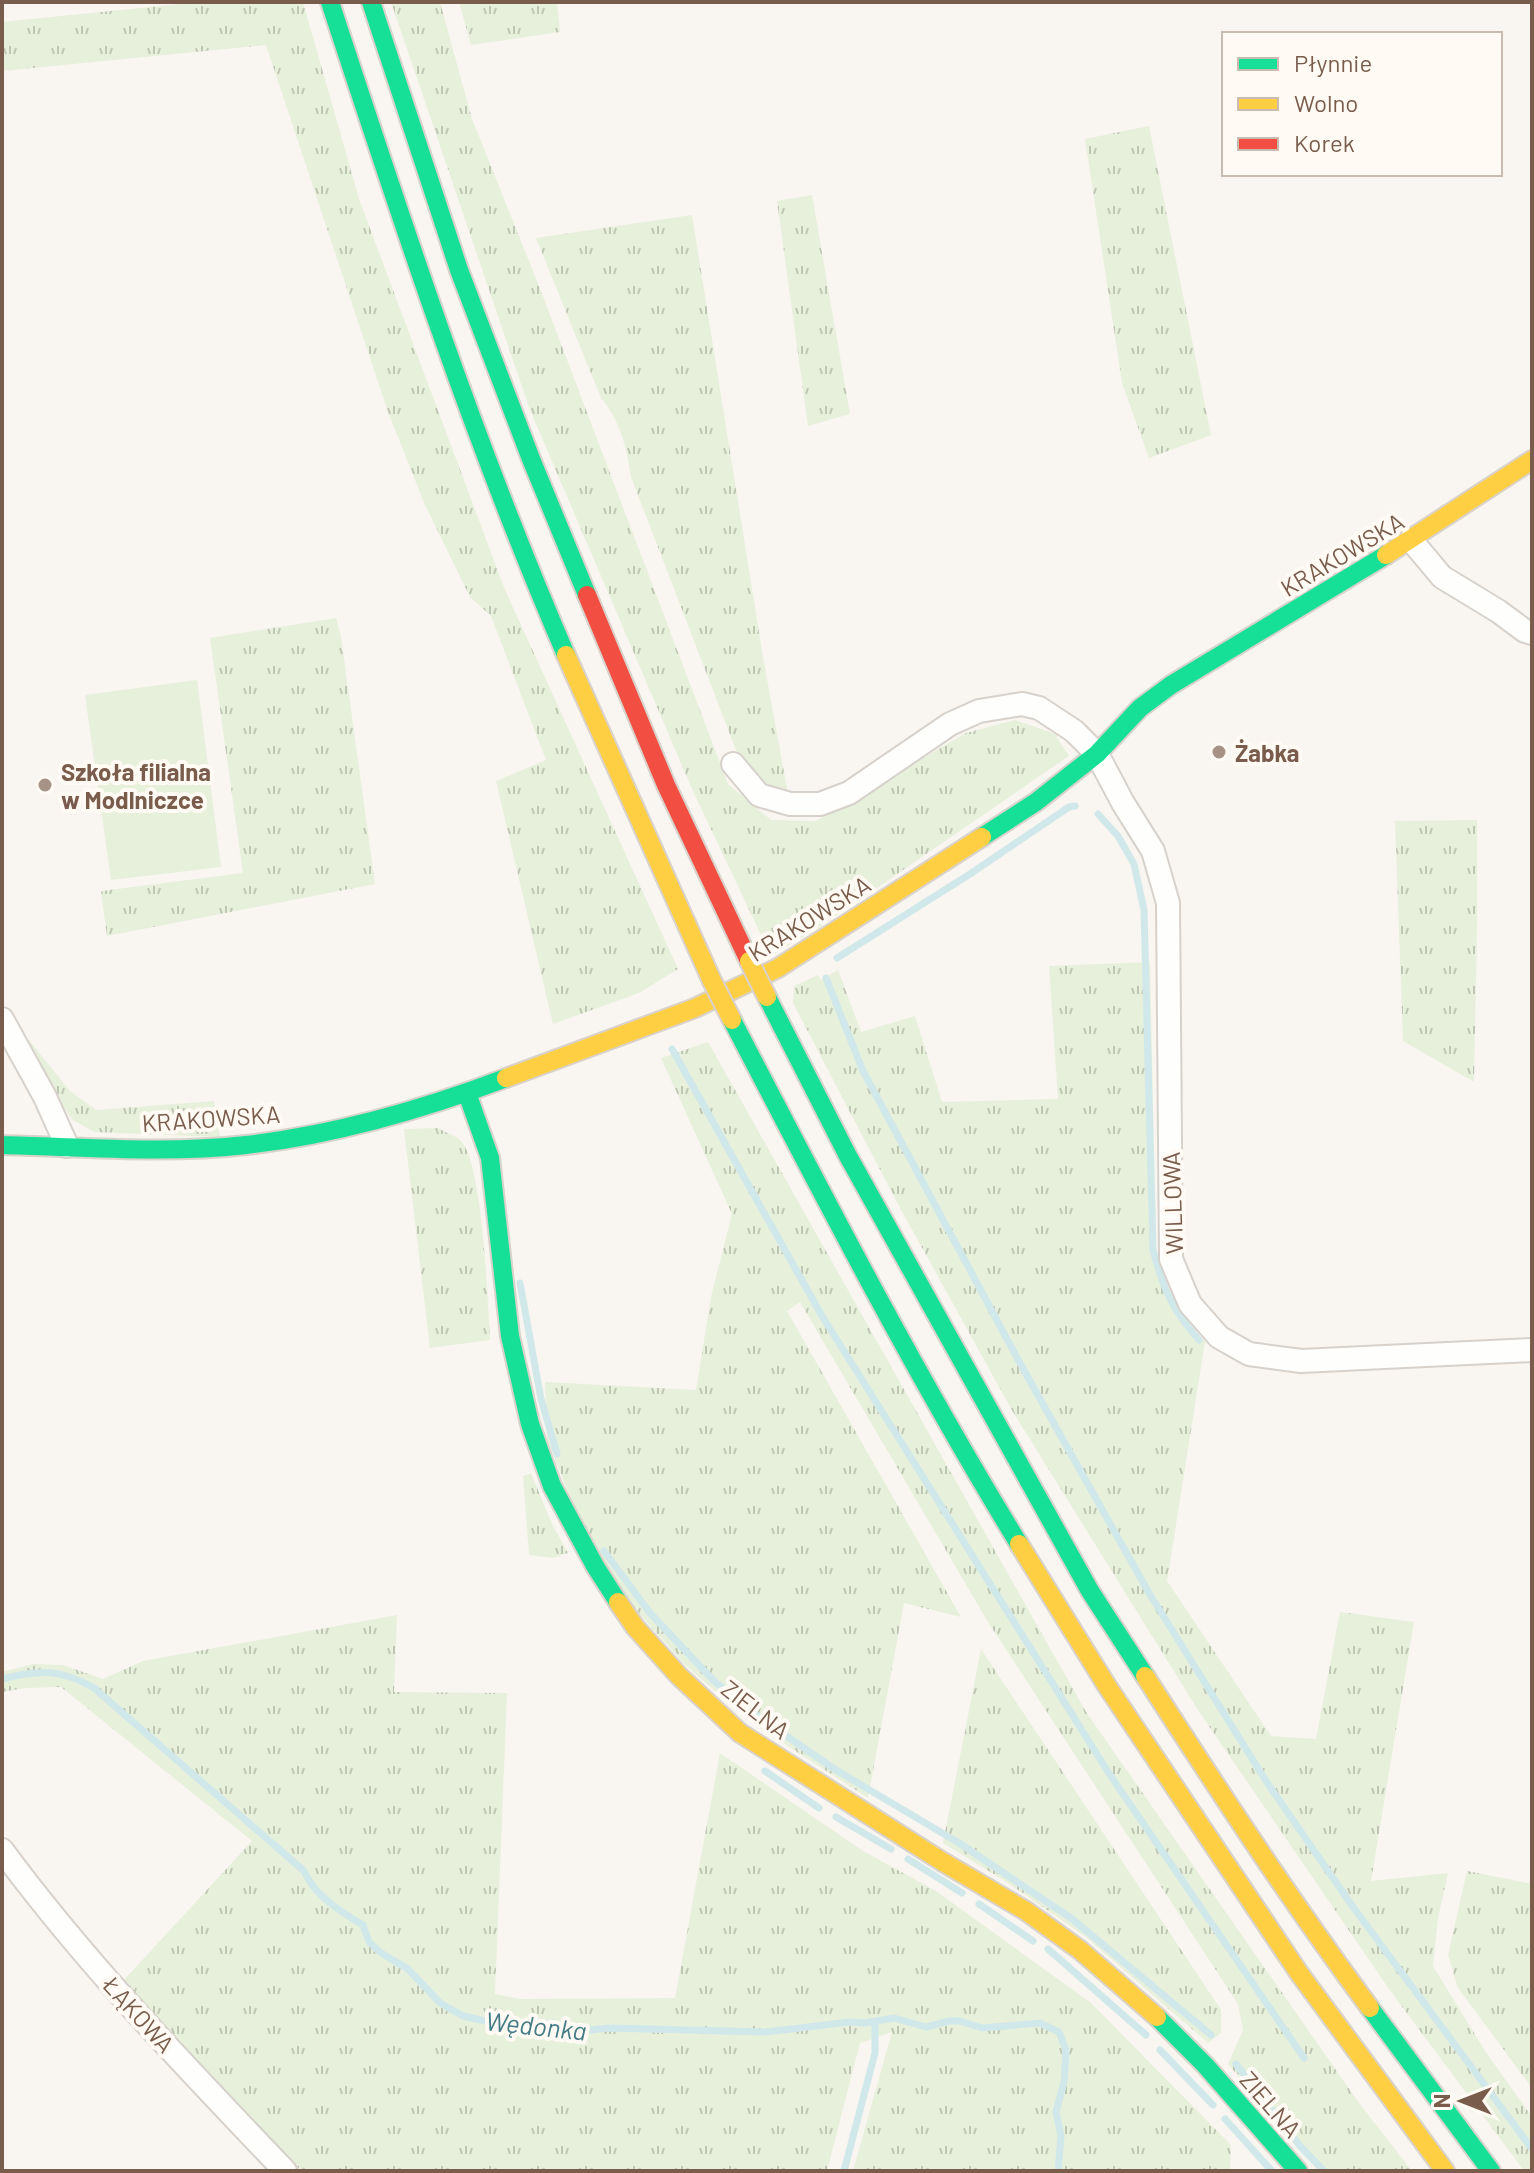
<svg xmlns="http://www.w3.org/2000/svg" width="1534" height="2173" viewBox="0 0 1534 2173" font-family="Barlow,sans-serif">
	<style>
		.grass { fill: url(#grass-tufts) }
		.park { fill: #e7f0db }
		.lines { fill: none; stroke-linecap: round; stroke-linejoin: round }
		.stream { stroke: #d0e8ea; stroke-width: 7 }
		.street-casing { stroke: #d7d1cb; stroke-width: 26 }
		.fast-casing { stroke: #d9d2cb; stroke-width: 22 }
		.slow-casing { stroke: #d9d2cb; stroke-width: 22 }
		.jam-casing { stroke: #d9d2cb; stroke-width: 22 }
		.street { stroke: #fefefd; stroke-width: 22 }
		.fast { stroke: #16e098; stroke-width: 18 }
		.slow { stroke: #ffcf43; stroke-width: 18 }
		.jam { stroke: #f24e42; stroke-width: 18 }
		.slow-bridge-casing { stroke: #dad1cc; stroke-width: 22; stroke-linecap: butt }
		.slow-bridge { stroke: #ffcf43; stroke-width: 18 }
		.poi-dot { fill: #a69286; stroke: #fffaf3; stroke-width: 3 }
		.labels { text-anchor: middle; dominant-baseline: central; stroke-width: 8; stroke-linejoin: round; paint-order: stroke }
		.street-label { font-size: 24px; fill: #7a5c4d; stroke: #fffaf3 }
		.poi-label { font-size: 24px; font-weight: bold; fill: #7a5c4d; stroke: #fffaf3; text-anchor: start }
		.water-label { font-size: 26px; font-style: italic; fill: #437c86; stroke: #fffaf3 }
	</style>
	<defs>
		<pattern id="grass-tufts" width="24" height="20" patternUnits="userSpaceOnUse" patternTransform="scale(2)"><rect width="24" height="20" fill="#e7f0db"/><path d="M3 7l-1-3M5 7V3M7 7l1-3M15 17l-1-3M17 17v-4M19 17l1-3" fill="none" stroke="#c0c6b4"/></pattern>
	</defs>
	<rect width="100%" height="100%" fill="#f9f5f0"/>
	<!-- grass -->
	<path class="grass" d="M199,2H303L359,199L505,590L678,969L639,993L553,1024L496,781L546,760L491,616L470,597L425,505L388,412L266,45L2,71V22Z
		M391,2H440L472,119L539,286L728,784L771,820L816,821L966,733L1015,720L1055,734L1069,756L814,931L771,956L692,789L530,410Z
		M459,2H557L560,32L471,45Z
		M1149,126L1211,435L1149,458L1122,383L1085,139Z
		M812,195L850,414L808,426L777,201Z
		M692,215L763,657L788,794L753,778L736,750L631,477C627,448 620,420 601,398L536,238Z
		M336,618L341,637L375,884L107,936L101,891L243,873L210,638Z
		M1477,820V928L1474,1082L1403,1041L1395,821Z
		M1150,962L1156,1250L1168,1291L1187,1322L1205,1342L1167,1581L1271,1736L1316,1739L1340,1612L1414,1622L1371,1881L1448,1873L1438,1918L1433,1966L1485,2051L1532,2117V2171H1524L1522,2168L1389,1989L1198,1710L1013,1412L899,1206L793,1003L794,986L818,975L821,980L838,970L861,1032L915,1016L942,1102L1058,1099L1049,966Z
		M28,1039L70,1091L96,1110L214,1101L220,1137L94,1132L73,1120L59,1102Z
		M708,1042L1086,1712L1359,2103L1412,2171H1318L1228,2064L1243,2030L1238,2004L988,1622L800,1302L787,1311L961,1617L904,1603L868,1798L751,1722L683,1663L622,1594L579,1520L547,1439L545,1382L696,1390L711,1297L732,1214L661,1058Z
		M438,1128C444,1132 454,1135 460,1140C483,1160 488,1305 490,1340L430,1348L404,1129Z
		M531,1473L552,1524L568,1553L553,1558L529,1555L523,1476Z
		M397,1615L394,1692L507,1693L495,1994L520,1999L675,1998L720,1753L863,1851L936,1891L1091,2003L1231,2145L1230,2171H853L892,2032L860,2043L827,2171H301L123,1981L252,1841L61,1687L25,1688L2,1692V1672L33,1664L63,1665L103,1679L143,1661Z
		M981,1649L1221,2010V2033L1208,2043L1086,1937L1005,1881L943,1843Z
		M1467,1871L1532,1884V2088L1458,1988L1448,1955Z"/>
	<!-- park -->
	<path class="park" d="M197,680L221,867L111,880L85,695Z"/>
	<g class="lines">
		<!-- stream -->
		<path class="stream" d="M1098,814L1118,836L1134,864L1144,910L1153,1250C1164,1290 1171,1308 1199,1340
			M837,958L970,874L1069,807L1075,806
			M826,978L863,1071L1021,1365L1149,1593L1266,1781L1353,1907L1532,2149
			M672,1049L822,1316L1110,1775L1304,2058
			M520,1283L541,1399L557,1454
			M604,1551L650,1613L714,1681L750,1711L836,1770L959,1843L1071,1918L1211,2035
			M2,1679C39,1669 61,1669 94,1688L304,1871C314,1895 341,1912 363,1925L369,1942L381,1953L408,1969L440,2003L463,2016L503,2025L554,2023L581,2031L608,2028L766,2032L850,2022L865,2023L894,2018L926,2027L949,2021H960L982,2028L1040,2023L1059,2032L1066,2050L1064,2082L1056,2112L1061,2136L1058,2171
			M765,1771L819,1808
			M836,1817L891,1849
			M908,1859L962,1893
			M979,1904L1033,1941
			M1048,1949L1146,2035
			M1160,2050L1213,2105
			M1236,2064L1300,2146L1324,2171
			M1225,2119L1272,2171
			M844,2171L875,2053V2022"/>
		<defs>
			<path id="street" d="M1411,540L1442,577L1498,611L1525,631L1532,633
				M733,764L759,795L790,804H820L849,793L950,724L979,711L1022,704L1039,708L1074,731L1097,754L1123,803L1153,851L1168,903L1171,1259L1190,1304L1219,1337L1249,1354L1301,1361L1532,1350
				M2,1019L45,1097L67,1146
				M2,1850C87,1965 187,2068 285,2171"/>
			<path id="fast" d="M330,2C402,222 474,442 566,655
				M371,2L459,270L531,459L587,595
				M982,837L1036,802L1097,754L1140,708L1171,685L1386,555
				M767,997L848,1156L1090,1591L1145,1676
				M732,1020C824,1197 915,1374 1019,1544
				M467,1093L490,1158L510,1336L530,1424L552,1486L595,1566L618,1602
				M2,1145C82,1147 167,1154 246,1145C334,1135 424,1109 506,1078
				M1370,2008L1491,2171
				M1157,2017L1205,2065L1298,2171"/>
			<path id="slow" d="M1386,555L1532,460
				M566,655L712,981
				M506,1078L695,1008L778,968L982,837
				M1019,1544L1107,1686L1299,1973L1445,2171
				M618,1602L635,1627L679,1676L740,1733L943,1862L1026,1911L1080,1950L1157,2017
				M1145,1676C1217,1788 1290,1900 1370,2008"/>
			<path id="jam" d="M587,595L666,785L749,961"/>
		</defs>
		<!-- street casing -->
		<use href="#street" class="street-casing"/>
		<!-- fast casing -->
		<use href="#fast" class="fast-casing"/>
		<!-- slow casing -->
		<use href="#slow" class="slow-casing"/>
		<!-- jam casing -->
		<use href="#jam" class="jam-casing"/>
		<!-- street -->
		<use href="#street" class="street"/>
		<!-- fast -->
		<use href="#fast" class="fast"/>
		<!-- slow -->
		<use href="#slow" class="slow"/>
		<!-- jam -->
		<use href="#jam" class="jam"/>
		<defs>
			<path id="slow-bridge" d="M749,961L767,997
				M712,981L732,1020"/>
		</defs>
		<!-- slow-bridge casing -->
		<use href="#slow-bridge" class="slow-bridge-casing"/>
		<!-- slow-bridge -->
		<use href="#slow-bridge" class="slow-bridge"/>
	</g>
	<!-- markers -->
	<g class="poi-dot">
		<circle cx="1219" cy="752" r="8"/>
		<circle cx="45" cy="785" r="8"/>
	</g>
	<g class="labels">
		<!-- street labels -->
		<g class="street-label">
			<text transform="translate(1342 554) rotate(-31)">KRAKOWSKA</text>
			<text transform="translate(809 918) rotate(-32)">KRAKOWSKA</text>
			<text transform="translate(211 1118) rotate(-4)">KRAKOWSKA</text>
			<text transform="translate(1172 1203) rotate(-92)">WILLOWA</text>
			<text transform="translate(756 1709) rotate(38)">ZIELNA</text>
			<text transform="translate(139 2014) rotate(48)">ŁĄKOWA</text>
			<text transform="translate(1271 2104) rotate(49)">ZIELNA</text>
		</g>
		<!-- poi labels -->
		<g class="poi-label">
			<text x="1235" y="752">Żabka</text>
			<text x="61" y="771">Szkoła filialna<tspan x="61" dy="28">w Modlniczce</tspan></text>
		</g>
		<!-- water labels -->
		<g class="water-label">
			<text transform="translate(536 2025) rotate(6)">Wędonka</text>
		</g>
	</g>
	<!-- border -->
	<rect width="1534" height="2173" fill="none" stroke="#7a5c4d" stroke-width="8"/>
	<!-- legend -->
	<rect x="1222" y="32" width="280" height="144" fill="#fffaf3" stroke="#cabbb1" stroke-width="2"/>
	<rect x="1238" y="58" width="40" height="12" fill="#16e098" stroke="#cabbb1" stroke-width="2"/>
	<text x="1294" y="72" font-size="24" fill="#7a5c4d">Płynnie</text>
	<rect x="1238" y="98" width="40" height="12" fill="#ffcf43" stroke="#cabbb1" stroke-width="2"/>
	<text x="1294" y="112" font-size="24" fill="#7a5c4d">Wolno</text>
	<rect x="1238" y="138" width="40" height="12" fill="#f24e42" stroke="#cabbb1" stroke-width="2"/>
	<text x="1294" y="152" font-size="24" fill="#7a5c4d">Korek</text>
	<!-- north arrow -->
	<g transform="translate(1462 2101) rotate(270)" stroke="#fffaf3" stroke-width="6" paint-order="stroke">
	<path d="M0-6L14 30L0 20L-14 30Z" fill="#7a5c4d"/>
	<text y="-12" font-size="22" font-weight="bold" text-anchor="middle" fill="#7a5c4d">N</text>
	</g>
</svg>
